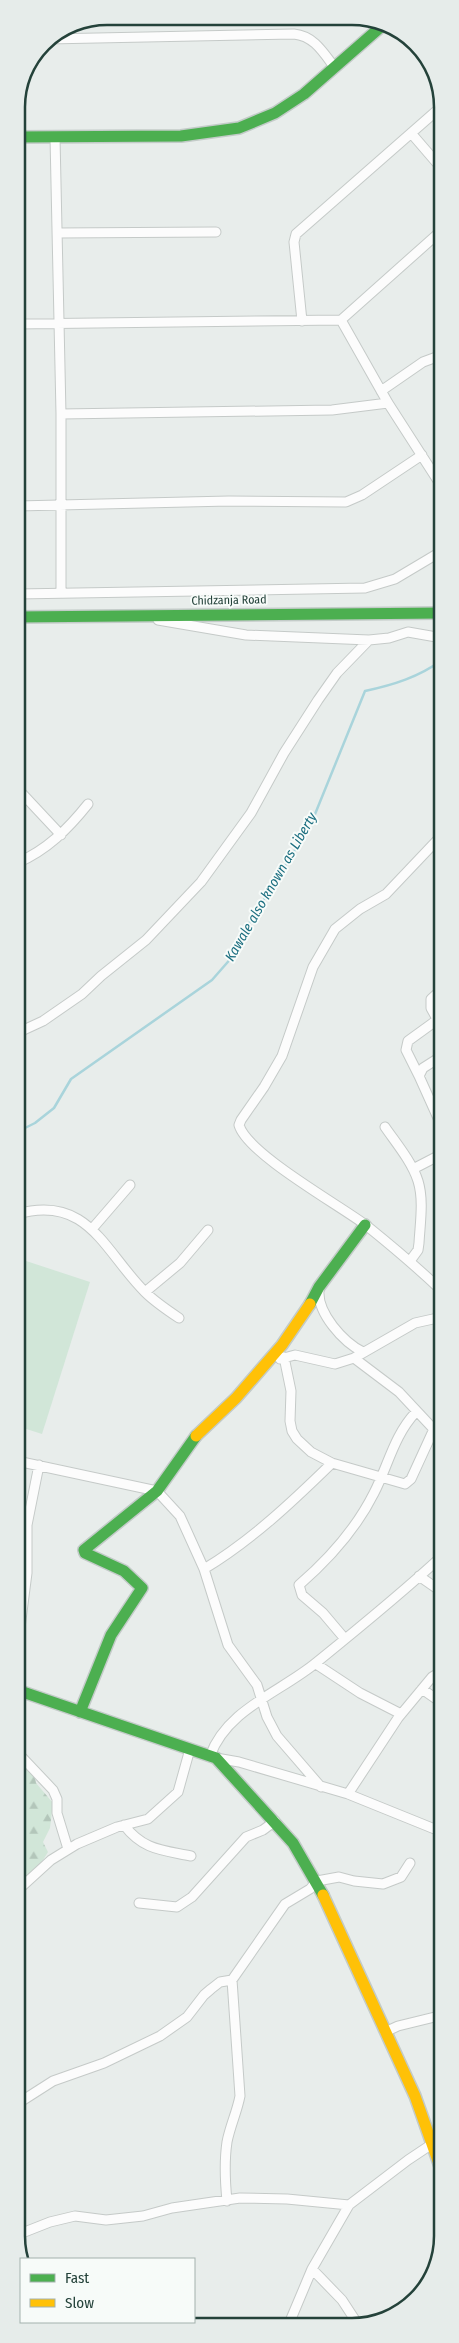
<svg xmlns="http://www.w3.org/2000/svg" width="459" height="2343" viewBox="0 0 459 2343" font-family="'Fira Sans Condensed',sans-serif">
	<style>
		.grass { fill: #d1e6d8 }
		.forest { fill: url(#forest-firs) }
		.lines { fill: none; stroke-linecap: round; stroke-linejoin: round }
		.stream { stroke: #a9d4db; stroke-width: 2.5 }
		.street-casing { stroke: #c5cac8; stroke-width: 11 }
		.fast-casing { stroke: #c3cbc8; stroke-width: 14 }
		.slow-casing { stroke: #c3cbc8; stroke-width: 14 }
		.street { stroke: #fcfcfc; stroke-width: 9 }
		.fast { stroke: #4caf50; stroke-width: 11 }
		.slow { stroke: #ffc107; stroke-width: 11 }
		.labels { text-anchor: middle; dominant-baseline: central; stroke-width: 4; stroke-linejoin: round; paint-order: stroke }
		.street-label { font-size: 12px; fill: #24423a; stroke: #f7fbf9 }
		.water-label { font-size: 14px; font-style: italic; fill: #1c6f80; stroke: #f7fbf9 }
		.rim { fill: none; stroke: #24423a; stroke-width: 2.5 }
	</style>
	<defs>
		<pattern id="forest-firs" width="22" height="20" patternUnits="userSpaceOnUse" patternTransform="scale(1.25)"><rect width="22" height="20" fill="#d1e6d8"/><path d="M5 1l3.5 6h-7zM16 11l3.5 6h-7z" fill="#b3c6ba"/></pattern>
	</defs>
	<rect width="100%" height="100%" fill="#e8edeb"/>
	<!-- grass -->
	<path class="grass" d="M17,1258L90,1282L42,1434L17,1426Z"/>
	<!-- forest -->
	<path class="forest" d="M17,1754L34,1772L36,1783L53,1803L50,1828L43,1842L48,1852L35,1873L17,1883Z"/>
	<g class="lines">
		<!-- stream -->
		<path class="stream" d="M17,1132L35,1123L54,1108L71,1079L212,980L233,956L245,930L311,824L365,691C393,685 419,677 442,660"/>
		<defs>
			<path id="street" d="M48,39L294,34C314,36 323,52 335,68
				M411,133L442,169
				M55,137L61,414V593
				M57,233L216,232
				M341,320L388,403L442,487
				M302,321L294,242L296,234L442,106
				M16,324L341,320L442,230
				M381,391L423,362L442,355
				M61,414L332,410L388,403
				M17,506L229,501L346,502L362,495L422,455
				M17,594L365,588L395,579L442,551
				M158,620L246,635L369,640L389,638L408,632L442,638
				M17,788L61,835
				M442,835L386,894L360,909L335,929L313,967L282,1056L264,1087L241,1120L239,1125C247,1154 341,1206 367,1226C393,1247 418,1268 442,1291
				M17,863C47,850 68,829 88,804
				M442,989L431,999V1008L442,1028
				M17,1033L43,1021L82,994L101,976L146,940L201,882L251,813L284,753L318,700L337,673L369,640
				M442,1056L423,1068L419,1076L442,1127
				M419,1076L406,1050L408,1041L437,1020
				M385,1127C396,1143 412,1162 418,1181C424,1200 420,1224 419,1243L418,1250L410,1261
				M413,1169L442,1154
				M17,1214C88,1194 104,1251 145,1292C155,1302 167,1310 179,1318
				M92,1229L130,1185
				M319,1290C317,1313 343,1342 363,1352
				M145,1292L180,1263L208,1230
				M284,1357L291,1391L290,1421L292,1431L297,1439L311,1452L332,1463L405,1484L411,1479L433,1431
				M354,1358L399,1392L442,1438
				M280,1359L295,1355L335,1364L354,1358L415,1323L442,1317
				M17,1461L157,1491L180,1516L204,1569L228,1645L257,1685L267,1717L277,1736L321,1787
				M17,1521L27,1525
				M204,1569C252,1540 292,1502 332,1463
				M419,1576L442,1592
				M345,1639L323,1613L302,1595L299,1585C329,1559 356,1529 374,1493C388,1466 394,1435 416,1412
				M17,1651L27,1573V1525L39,1465
				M316,1664L360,1693L401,1714
				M422,1689L442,1703
				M17,1746L18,1753L53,1790L57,1799V1813L68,1849
				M210,1756C227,1709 281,1692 317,1662C359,1628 402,1593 442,1556
				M216,1758L239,1762L348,1794L442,1832
				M348,1794L398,1718L432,1677L442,1671
				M124,1825C143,1850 162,1850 191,1856
				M17,1891L51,1860L77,1844L117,1827L148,1819L178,1792L190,1749
				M139,1903L177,1907L192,1897L246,1837L263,1830L275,1821
				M385,2032L398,2026L443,2015
				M17,2104L53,2081L104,2063L160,2036L187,2017L204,1995L211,1989L220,1982L232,1980L285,1904L310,1889L317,1881L339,1877L354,1881L383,1884L401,1877L410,1863
				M227,2201C225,2181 224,2162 227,2142C230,2126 237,2112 240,2096L232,1980
				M17,2235L50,2222L75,2216L106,2220L143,2216L172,2208L240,2198L287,2199L349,2205
				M312,2269L342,2300L359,2326
				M288,2326L312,2269L349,2205L408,2160L432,2144L443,2140"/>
			<path id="fast" d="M16,137L181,136L239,128L275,113L304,94L384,24
				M17,617L442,613
				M310,1304L319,1287L365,1225
				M17,1690L216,1758L293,1843L323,1895
				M80,1712L111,1635L142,1588L124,1571L85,1553L84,1550L157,1491L196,1436"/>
			<path id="slow" d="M196,1436L236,1398L282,1345L310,1304
				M323,1895L415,2096L443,2175"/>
		</defs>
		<!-- street casing -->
		<use href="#street" class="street-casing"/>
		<!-- fast casing -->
		<use href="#fast" class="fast-casing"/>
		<!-- slow casing -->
		<use href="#slow" class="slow-casing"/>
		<!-- street -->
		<use href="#street" class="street"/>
		<!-- fast -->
		<use href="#fast" class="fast"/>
		<!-- slow -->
		<use href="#slow" class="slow"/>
	</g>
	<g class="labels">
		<!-- street labels -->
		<g class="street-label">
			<text transform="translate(229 600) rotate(-1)">Chidzanja Road</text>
		</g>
		<!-- water labels -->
		<g class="water-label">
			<text transform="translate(271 887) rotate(-60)">Kawale also known as Liberty</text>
		</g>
	</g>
	<!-- crop -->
	<path d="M0 0H459V2343H0ZM107 25H352A82 82 0 0 1 434 107V2236A82 82 0 0 1 352 2318H107A82 82 0 0 1 25 2236V107A82 82 0 0 1 107 25Z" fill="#e6ecea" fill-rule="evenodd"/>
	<path class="rim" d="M107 25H352A82 82 0 0 1 434 107V2236A82 82 0 0 1 352 2318H107A82 82 0 0 1 25 2236V107A82 82 0 0 1 107 25Z"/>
	<!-- legend -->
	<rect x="20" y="2258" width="175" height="65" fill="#f7fbf9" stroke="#a3b1ad"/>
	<rect x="30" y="2274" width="25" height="8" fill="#4caf50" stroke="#a3b1ad"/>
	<text x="65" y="2283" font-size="15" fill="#24423a">Fast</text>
	<rect x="30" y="2299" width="25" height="8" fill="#ffc107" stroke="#a3b1ad"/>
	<text x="65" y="2308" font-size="15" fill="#24423a">Slow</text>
</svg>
